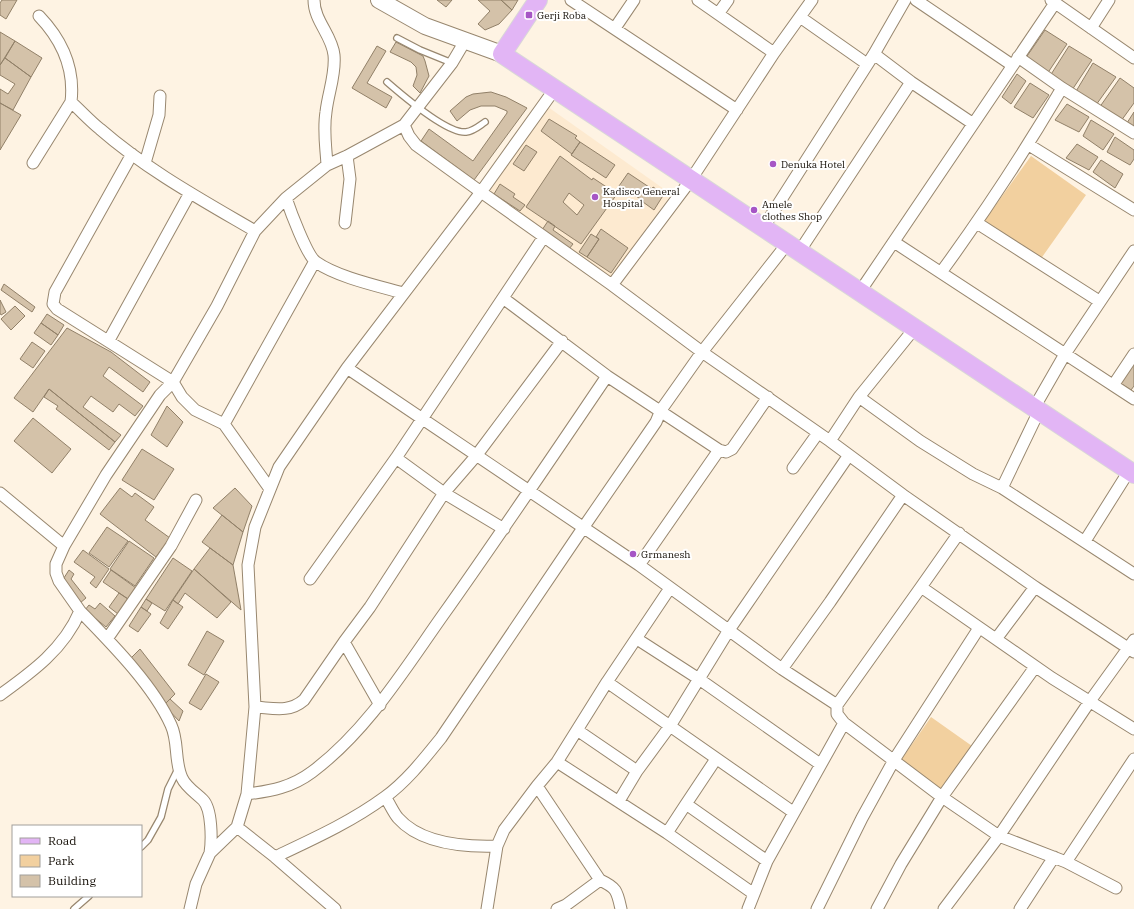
<svg xmlns="http://www.w3.org/2000/svg" width="1134" height="909" viewBox="0 0 1134 909" font-family="'IBM Plex Serif',serif">
	<style>
		.built { fill: #fdead0 }
		.green { fill: #f2d09f }
		.building { fill: #d4c2a9; stroke: #918068; fill-rule: evenodd }
		.lines { fill: none; stroke-linecap: round; stroke-linejoin: round }
		.service-casing { stroke: #98876f; stroke-width: 8 }
		.minor-casing { stroke: #98876f; stroke-width: 13 }
		.secondary-casing { stroke: #98876f; stroke-width: 18 }
		.primary-casing { stroke: #d9d8d7; stroke-width: 20 }
		.service { stroke: #fff; stroke-width: 5.5 }
		.minor { stroke: #fff; stroke-width: 11 }
		.secondary { stroke: #fff; stroke-width: 16 }
		.primary { stroke: #e2b5f5; stroke-width: 18 }
		.poi-dot { fill: #a655c5; stroke: #fff; stroke-width: 1.5 }
		.labels { text-anchor: middle; dominant-baseline: central; stroke-width: 4; stroke-linejoin: round; paint-order: stroke }
		.poi-label { font-size: 10px; fill: #140e06; stroke: #fff; text-anchor: start }
	</style>
	<rect width="100%" height="100%" fill="#fef3e3"/>
	<!-- built -->
	<path class="built" d="M548,107L671,194L610,280L487,194Z"/>
	<!-- green -->
	<path class="green" d="M1031,156L1086,195L1040,260L984,221Z
		M931,717L972,746L939,792L899,763Z"/>
	<!-- building -->
	<path class="building" d="M2,0H17L6,19L0,15V3Z
		M437,0H452L446,7Z
		M478,0H501L512,10L499,24L485,30L478,24L490,11Z
		M501,0H518L512,10Z
		M1045,30L1067,44L1047,74L1025,59Z
		M0,32L15,41L0,65Z
		M15,41L42,58L31,77L5,58Z
		M396,42L423,56L425,61L429,76L420,93L413,86L417,75L416,67L411,62L390,52Z
		M377,46L386,51L367,83L392,97L386,108L352,88Z
		M1069,46L1092,60L1072,90L1050,76Z
		M5,58L31,77L13,110L0,103V89L8,94L15,84L0,75V65Z
		M1093,63L1116,77L1096,105L1075,93Z
		M1017,74L1026,81L1011,104L1002,97Z
		M1120,78L1134,88V103L1121,121L1099,108Z
		M1030,83L1049,95L1033,118L1014,107Z
		M491,92L506,97L527,108L474,180L421,141L429,129L473,161L507,113V111L495,106H481L470,110L457,121L450,111L466,97L473,94Z
		M0,103L21,115L0,150Z
		M1067,104L1089,117L1079,132L1055,120Z
		M1134,112V131L1125,126Z
		M549,119L577,136L575,138L580,142L572,154L541,131Z
		M1091,120L1114,134L1103,150L1083,136Z
		M1115,137L1134,150V159L1130,165L1107,152Z
		M580,142L615,165L606,178L571,155Z
		M1077,144L1098,157L1089,170L1066,158Z
		M526,145L537,152L524,171L513,164Z
		M560,156L592,180L593,178L617,194L581,244L526,207ZM569,193L584,205L577,215L563,202Z
		M1101,160L1123,174L1115,188L1093,172Z
		M628,173L652,189L653,187L664,194L654,210L643,202L644,201L619,186Z
		M500,184L515,194L513,197L525,205L520,211L494,194Z
		M548,221L555,226L553,230L573,244L569,249L542,230Z
		M601,229L628,248L611,273L587,257L599,239L596,237Z
		M591,234L599,239L587,257L579,252Z
		M4,284L35,307L32,312L1,290Z
		M0,300L6,312L1,315L0,313Z
		M15,306L25,316L11,330L1,319Z
		M47,314L64,325L58,335L41,323Z
		M41,323L58,335L51,345L34,333Z
		M67,328L111,352L150,382L143,392L109,367L103,376L143,406L135,416L119,404L113,412L91,396L83,407L121,435L115,442L49,389L33,412L14,398Z
		M32,342L45,351L33,368L20,359Z
		M1134,362V386L1131,390L1117,381Z
		M49,389L115,442L109,450L56,409L58,406L44,397Z
		M167,406L183,422L167,447L151,435Z
		M33,418L71,449L52,473L14,441Z
		M142,449L174,469L154,500L122,480Z
		M120,488L132,497L135,493L154,507L145,520L170,538L156,557L100,514Z
		M235,488L252,506L243,532L213,508Z
		M222,515L243,532L233,565L202,542Z
		M107,527L128,541L109,567L89,553Z
		M129,541L154,558L135,586L110,569Z
		M210,548L233,565L241,610L194,569Z
		M83,550L109,569L96,588L90,583L95,577L74,562Z
		M173,558L192,571L165,611L146,599Z
		M194,569L231,602L217,618L185,593L178,604L173,600Z
		M69,570L74,574L71,579L86,598L80,603L62,581Z
		M111,570L136,588L128,599L103,582Z
		M119,593L128,599L118,614L109,607Z
		M146,599L152,603L147,611L141,607Z
		M173,600L183,607L168,629L160,623Z
		M100,603L115,616L106,627L85,610L89,605L95,609Z
		M141,607L151,614L138,632L129,626Z
		M207,631L224,641L204,675L188,665Z
		M140,649L175,694L164,705L128,661Z
		M206,674L219,682L201,710L189,703Z
		M170,699L183,711L179,721L164,705Z"/>
	<g class="lines">
		<defs>
			<path id="service" d="M397,38L420,50L452,63
				M387,82C402,95 447,134 466,132C474,131 479,126 485,122
				M141,847L148,840L161,817L168,789L178,769
				M74,909L89,896"/>
			<path id="minor" d="M314,0C314,21 332,35 334,55C336,74 328,93 326,112C323,130 326,147 327,165
				M571,0L737,110
				M698,0L774,53
				M916,0L1012,65
				M1051,0L1134,58
				M718,14L728,0
				M39,16C62,40 75,68 71,102C81,111 90,121 100,129C147,170 202,200 255,231L286,198
				M800,17L867,64
				M615,28L634,0
				M1091,28L1109,0
				M874,54L911,82L972,123
				M1018,57L1062,88L1134,133
				M554,90L481,192L612,285L702,352L830,441
				M404,125L409,136L416,145L481,192L347,368L303,432L279,467L255,527L248,565L255,707L247,794L237,827L275,857C313,839 351,822 385,797C407,781 424,759 441,738L583,528L656,422L661,410L702,352L787,244
				M1029,145L1134,210
				M132,154L55,292L53,304L57,309L173,382L182,397L195,410L224,424L270,489
				M33,163L71,102
				M145,163L159,115L160,96
				M345,223L350,179L347,156
				M977,223L1099,301
				M763,228L874,54L905,0
				M894,242L1134,399
				M799,252L911,82
				M942,271C985,212 1025,151 1062,88
				M612,285L690,181L774,53L812,0
				M403,293C378,286 337,277 316,262C307,256 290,210 286,198L327,165L347,156L404,125L452,63L465,41
				M859,293L1055,3
				M503,298L607,376L719,450L726,452L732,449L768,397
				M914,329L859,397L830,441L903,495L1035,587L1134,652
				M109,340L190,193
				M347,368L639,565L782,669L837,705L921,587
				M1114,384L1134,354
				M859,397L920,441L973,474L1002,488L1134,574
				M1034,408L1065,354L1134,251
				M224,424L315,261
				M396,458L444,493L504,529
				M793,468L818,433
				M1002,488L1039,411
				M0,493L64,546
				M959,533L921,587L1052,678L1134,729
				M1085,541L1129,471
				M639,565L719,450
				M310,579L396,458L543,238
				M80,611C111,643 153,685 171,725C179,742 174,761 182,778C186,787 196,793 203,800C212,809 212,840 210,853
				M107,639L171,546L196,500
				M637,639L699,679L820,764
				M996,639L1035,587
				M782,669L830,602L903,495
				M607,682L793,812
				M0,695C32,672 64,649 80,611L59,581L56,573V564L64,546L106,475L160,395L173,382L217,306L255,231
				M380,705L344,642L370,607L444,493L476,456L562,341
				M837,705V714L844,723L942,797L999,836L1066,862L1134,759
				M255,707C273,708 289,713 304,700L344,642
				M577,730L637,771L670,726L729,630L849,455
				M716,759L686,804L767,861
				M557,762L667,833L686,804
				M247,794C272,791 292,787 312,772C367,731 404,670 443,615C499,536 553,456 607,376
				M385,797C390,804 393,812 398,818C421,844 466,847 497,846
				M619,801L637,771
				M667,833L754,894
				M275,857L335,909
				M1066,862L1116,888
				M600,880C617,888 617,891 621,909
				M190,909L196,884L210,853L237,827
				M487,909L497,846L504,830L537,786
				M557,909L566,905L600,880L537,786L557,762L607,682L670,588
				M748,909L767,861L844,723
				M817,909L862,818L894,760L979,628
				M877,909L901,864L942,797L1035,667
				M944,909L999,836L1090,701L1134,640
				M1020,909L1054,857"/>
			<path id="secondary" d="M379,0L425,26L502,54"/>
			<path id="primary" d="M538,0L502,54L1134,474"/>
		</defs>
		<!-- service casing -->
		<use href="#service" class="service-casing"/>
		<!-- minor casing -->
		<use href="#minor" class="minor-casing"/>
		<!-- secondary casing -->
		<use href="#secondary" class="secondary-casing"/>
		<!-- primary casing -->
		<use href="#primary" class="primary-casing"/>
		<!-- service -->
		<use href="#service" class="service"/>
		<!-- minor -->
		<use href="#minor" class="minor"/>
		<!-- secondary -->
		<use href="#secondary" class="secondary"/>
		<!-- primary -->
		<use href="#primary" class="primary"/>
	</g>
	<!-- markers -->
	<g class="poi-dot">
		<rect x="525" y="11" width="8" height="8" rx="2"/>
		<circle cx="773" cy="164" r="4"/>
		<circle cx="595" cy="197" r="4"/>
		<circle cx="754" cy="210" r="4"/>
		<circle cx="633" cy="554" r="4"/>
	</g>
	<g class="labels">
		<!-- poi labels -->
		<g class="poi-label">
			<text x="537" y="15">Gerji Roba</text>
			<text x="781" y="164">Denuka Hotel</text>
			<text x="603" y="191">Kadisco General<tspan x="603" dy="12">Hospital</tspan></text>
			<text x="762" y="204">Amele<tspan x="762" dy="12">clothes Shop</tspan></text>
			<text x="641" y="554">Grmanesh</text>
		</g>
	</g>
	<!-- legend -->
	<rect x="12" y="825" width="130" height="72" fill="#ffffff" stroke="#a19f9b"/>
	<rect x="20" y="838" width="20" height="6" fill="#e2b5f5" stroke="#a19f9b"/>
	<text x="48" y="845" font-size="12" fill="#140e06">Road</text>
	<rect x="20" y="855" width="20" height="12" fill="#f2d09f" stroke="#a19f9b"/>
	<text x="48" y="865" font-size="12" fill="#140e06">Park</text>
	<rect x="20" y="875" width="20" height="12" fill="#d4c2a9" stroke="#a19f9b"/>
	<text x="48" y="885" font-size="12" fill="#140e06">Building</text>
</svg>
